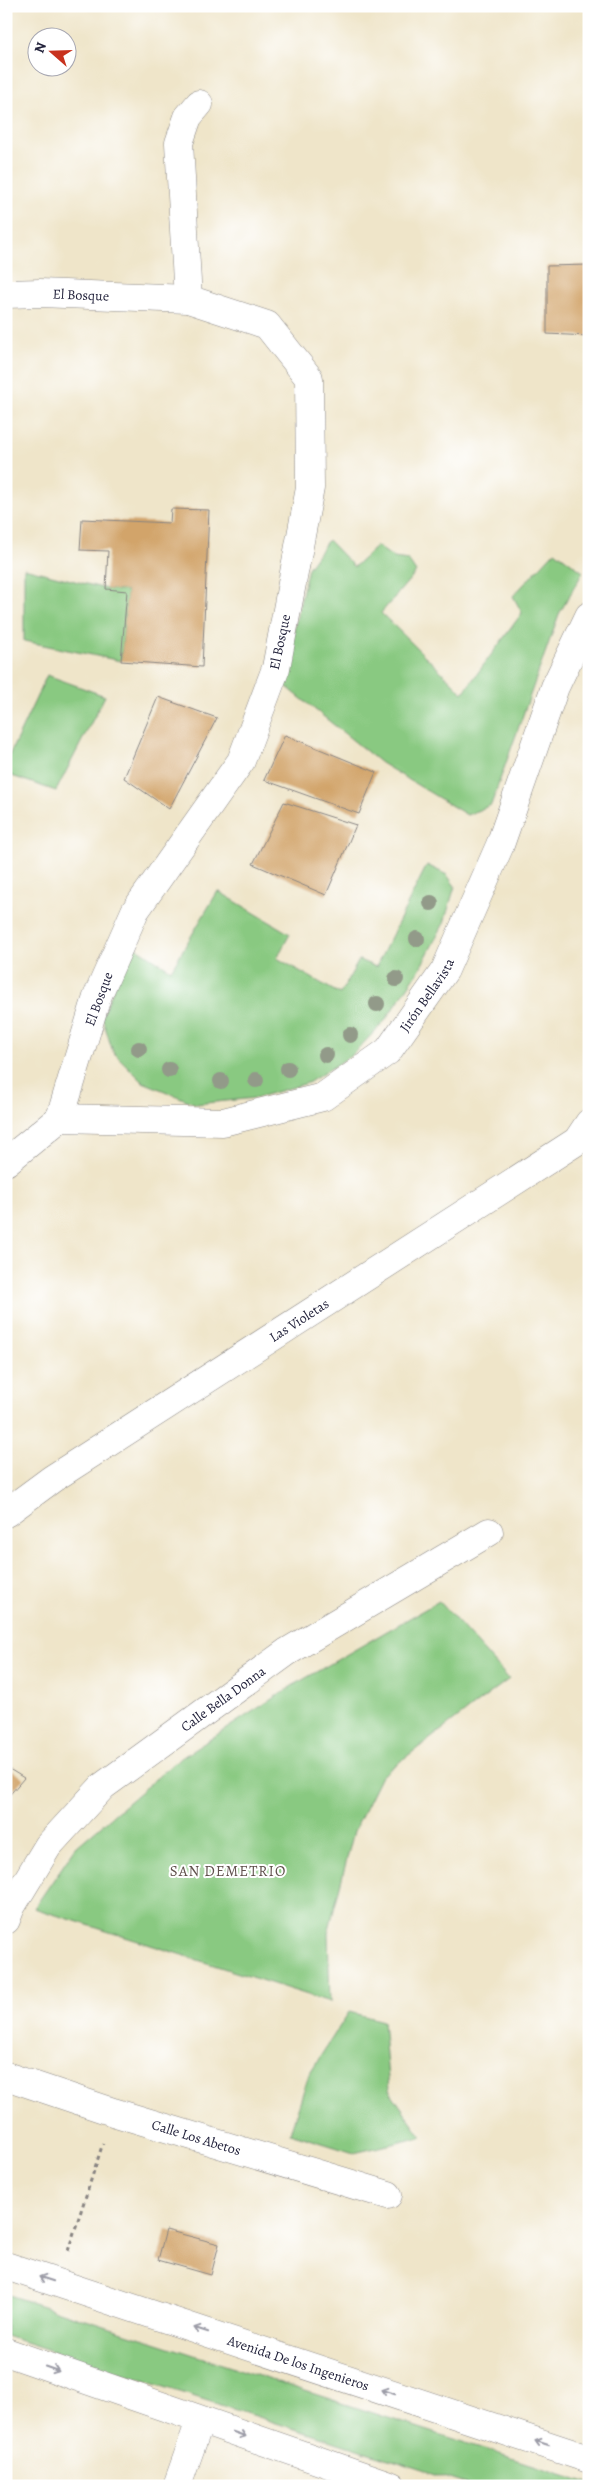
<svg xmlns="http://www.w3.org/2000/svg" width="595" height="2492" viewBox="0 0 595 2492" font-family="Alegreya,serif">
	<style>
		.green { fill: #89c981; stroke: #56765e }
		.building { fill: #d2a46b }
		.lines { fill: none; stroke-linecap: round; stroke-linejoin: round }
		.minor-casing { stroke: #888482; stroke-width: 29 }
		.path { stroke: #888482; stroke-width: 3; stroke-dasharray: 4 4; stroke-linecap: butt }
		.minor { stroke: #fff; stroke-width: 28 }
		.tree { fill: #929a89 }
		.oneway { stroke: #9c9ca7 }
		.labels { text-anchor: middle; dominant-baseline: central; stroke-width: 4; stroke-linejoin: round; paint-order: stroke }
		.street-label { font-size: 14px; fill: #22223b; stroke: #fff }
		.neighbourhood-label { font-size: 15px; letter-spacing: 1px; fill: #60504c; stroke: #fff }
	</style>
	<rect width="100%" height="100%" fill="#fff"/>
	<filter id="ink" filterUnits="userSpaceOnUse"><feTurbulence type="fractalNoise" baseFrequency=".02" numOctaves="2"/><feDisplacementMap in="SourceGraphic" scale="10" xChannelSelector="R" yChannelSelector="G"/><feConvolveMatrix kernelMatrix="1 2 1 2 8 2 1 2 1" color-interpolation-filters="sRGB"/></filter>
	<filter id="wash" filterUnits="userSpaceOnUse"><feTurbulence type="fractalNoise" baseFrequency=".0096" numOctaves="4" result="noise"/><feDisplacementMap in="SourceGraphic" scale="20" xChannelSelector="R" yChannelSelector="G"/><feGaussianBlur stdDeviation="1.12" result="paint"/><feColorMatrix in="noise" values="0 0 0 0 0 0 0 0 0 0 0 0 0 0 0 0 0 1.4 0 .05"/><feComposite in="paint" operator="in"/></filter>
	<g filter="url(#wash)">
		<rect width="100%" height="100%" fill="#efe5c9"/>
		<!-- green -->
		<path class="green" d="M328,540L354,567L377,546L394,558L408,560L416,572L381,613L463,693L522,613L513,596L555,551L583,572L559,614L491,805L467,815L381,763L282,683L308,568Z
			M24,568L106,589L127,591L121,661L24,641Z
			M47,675L105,696L56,791L6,774V762Z
			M427,865L447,875L455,886L444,923L418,972L384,1022L352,1055L308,1083L255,1098L196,1104L143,1082L113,1052L102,1017L131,944L171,970L218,891L290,934L277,958L340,994L359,960L376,967Z
			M439,1601L509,1679L381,1776L354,1831L328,1933L330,2002L34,1908L76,1847L175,1762L292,1686Z
			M349,2012L383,2021L389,2090L422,2137L354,2153L290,2133L309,2074Z
			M6,2294L589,2483V2486H472L6,2336Z"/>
		<g id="blocks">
			<!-- building -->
			<path class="building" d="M589,265V336L547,334V266Z
				M6,462L11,522L6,527Z
				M171,509L209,510L202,667L121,661L127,591L106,589L108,551L80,550L82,519L170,523Z
				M158,697L217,718L169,809L124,778Z
				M285,735L376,772L359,814L264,780Z
				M284,802L356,825L326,895L253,864Z
				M6,1767L24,1778L6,1799Z
				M166,2230L219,2244L211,2275L158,2260Z"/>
		</g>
	</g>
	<g filter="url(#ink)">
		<use href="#blocks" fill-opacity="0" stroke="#888482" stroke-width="1"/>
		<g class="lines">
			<defs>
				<g id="minor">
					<path id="s1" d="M6,294L40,293L188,299L267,325L309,378L310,488L276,668L241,761L135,911L97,997L60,1118L6,1162"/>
					<path d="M188,299L179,143L188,117L199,104"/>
					<path id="s2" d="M60,1118L223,1122L323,1097L388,1051L445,970L500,845L555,687L589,616"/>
					<path id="s3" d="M6,1513L52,1479L577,1141L589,1123"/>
					<path id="s4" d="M6,1920L11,1907L48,1846L103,1786L287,1652L489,1532"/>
					<path id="s5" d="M6,2076L113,2112L388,2195"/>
					<path id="s6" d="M6,2266L589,2459"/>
					<path d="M6,2352L392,2486"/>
					<path d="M177,2486L200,2421"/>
				</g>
			</defs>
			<!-- minor casing -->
			<use href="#minor" class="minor-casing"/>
			<!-- path -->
			<path class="path" d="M68,2251L103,2143"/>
			<!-- minor -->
			<use href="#minor" class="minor"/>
		</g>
		<!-- trees -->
		<g class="tree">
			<circle cx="431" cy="903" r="8"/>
			<circle cx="417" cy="939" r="8"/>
			<circle cx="396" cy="979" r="8"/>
			<circle cx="377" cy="1004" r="8"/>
			<circle cx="350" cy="1035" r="8"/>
			<circle cx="139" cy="1049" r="8"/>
			<circle cx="326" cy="1055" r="8"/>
			<circle cx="288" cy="1069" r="8"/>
			<circle cx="169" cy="1070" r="8"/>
			<circle cx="256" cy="1080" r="8"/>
			<circle cx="221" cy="1081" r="8"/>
		</g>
		<!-- one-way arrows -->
		<defs><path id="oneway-shaft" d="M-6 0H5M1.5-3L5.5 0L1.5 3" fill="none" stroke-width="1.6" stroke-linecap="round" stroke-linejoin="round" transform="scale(1.25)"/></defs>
		<g class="oneway">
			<use href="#oneway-shaft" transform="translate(46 2279) rotate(-162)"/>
			<use href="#oneway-shaft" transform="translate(201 2330) rotate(-162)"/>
			<use href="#oneway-shaft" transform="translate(52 2369) rotate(19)"/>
			<use href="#oneway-shaft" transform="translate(388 2392) rotate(-162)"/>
			<use href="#oneway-shaft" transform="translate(239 2434) rotate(19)"/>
			<use href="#oneway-shaft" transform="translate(542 2443) rotate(-162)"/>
		</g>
	</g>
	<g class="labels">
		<!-- street labels -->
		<g class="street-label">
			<text stroke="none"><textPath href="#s1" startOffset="75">El Bosque</textPath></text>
			<text transform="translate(280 642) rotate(-78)">El Bosque</text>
			<text stroke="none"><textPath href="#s2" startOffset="414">Jirón Bellavista</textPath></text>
			<text transform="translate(99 999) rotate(-70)">El Bosque</text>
			<text stroke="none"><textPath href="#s3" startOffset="351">Las Violetas</textPath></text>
			<text stroke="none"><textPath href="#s4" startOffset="315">Calle Bella Donna</textPath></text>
			<text stroke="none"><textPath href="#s5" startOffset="200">Calle Los Abetos</textPath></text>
			<text stroke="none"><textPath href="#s6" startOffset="308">Avenida De los Ingenieros</textPath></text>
		</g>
		<!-- neighbourhood labels -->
		<g class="neighbourhood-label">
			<text x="228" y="1871">SAN DEMETRIO</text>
		</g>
	</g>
	<!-- margin -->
	<rect width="595" height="2492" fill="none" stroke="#fff" stroke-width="25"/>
	<!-- north arrow -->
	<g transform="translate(52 52) rotate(290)"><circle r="24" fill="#ffffff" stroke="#a7a7b1"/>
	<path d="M0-4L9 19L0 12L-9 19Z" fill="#c8321e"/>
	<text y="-8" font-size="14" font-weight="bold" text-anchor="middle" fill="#22223b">N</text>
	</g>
</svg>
